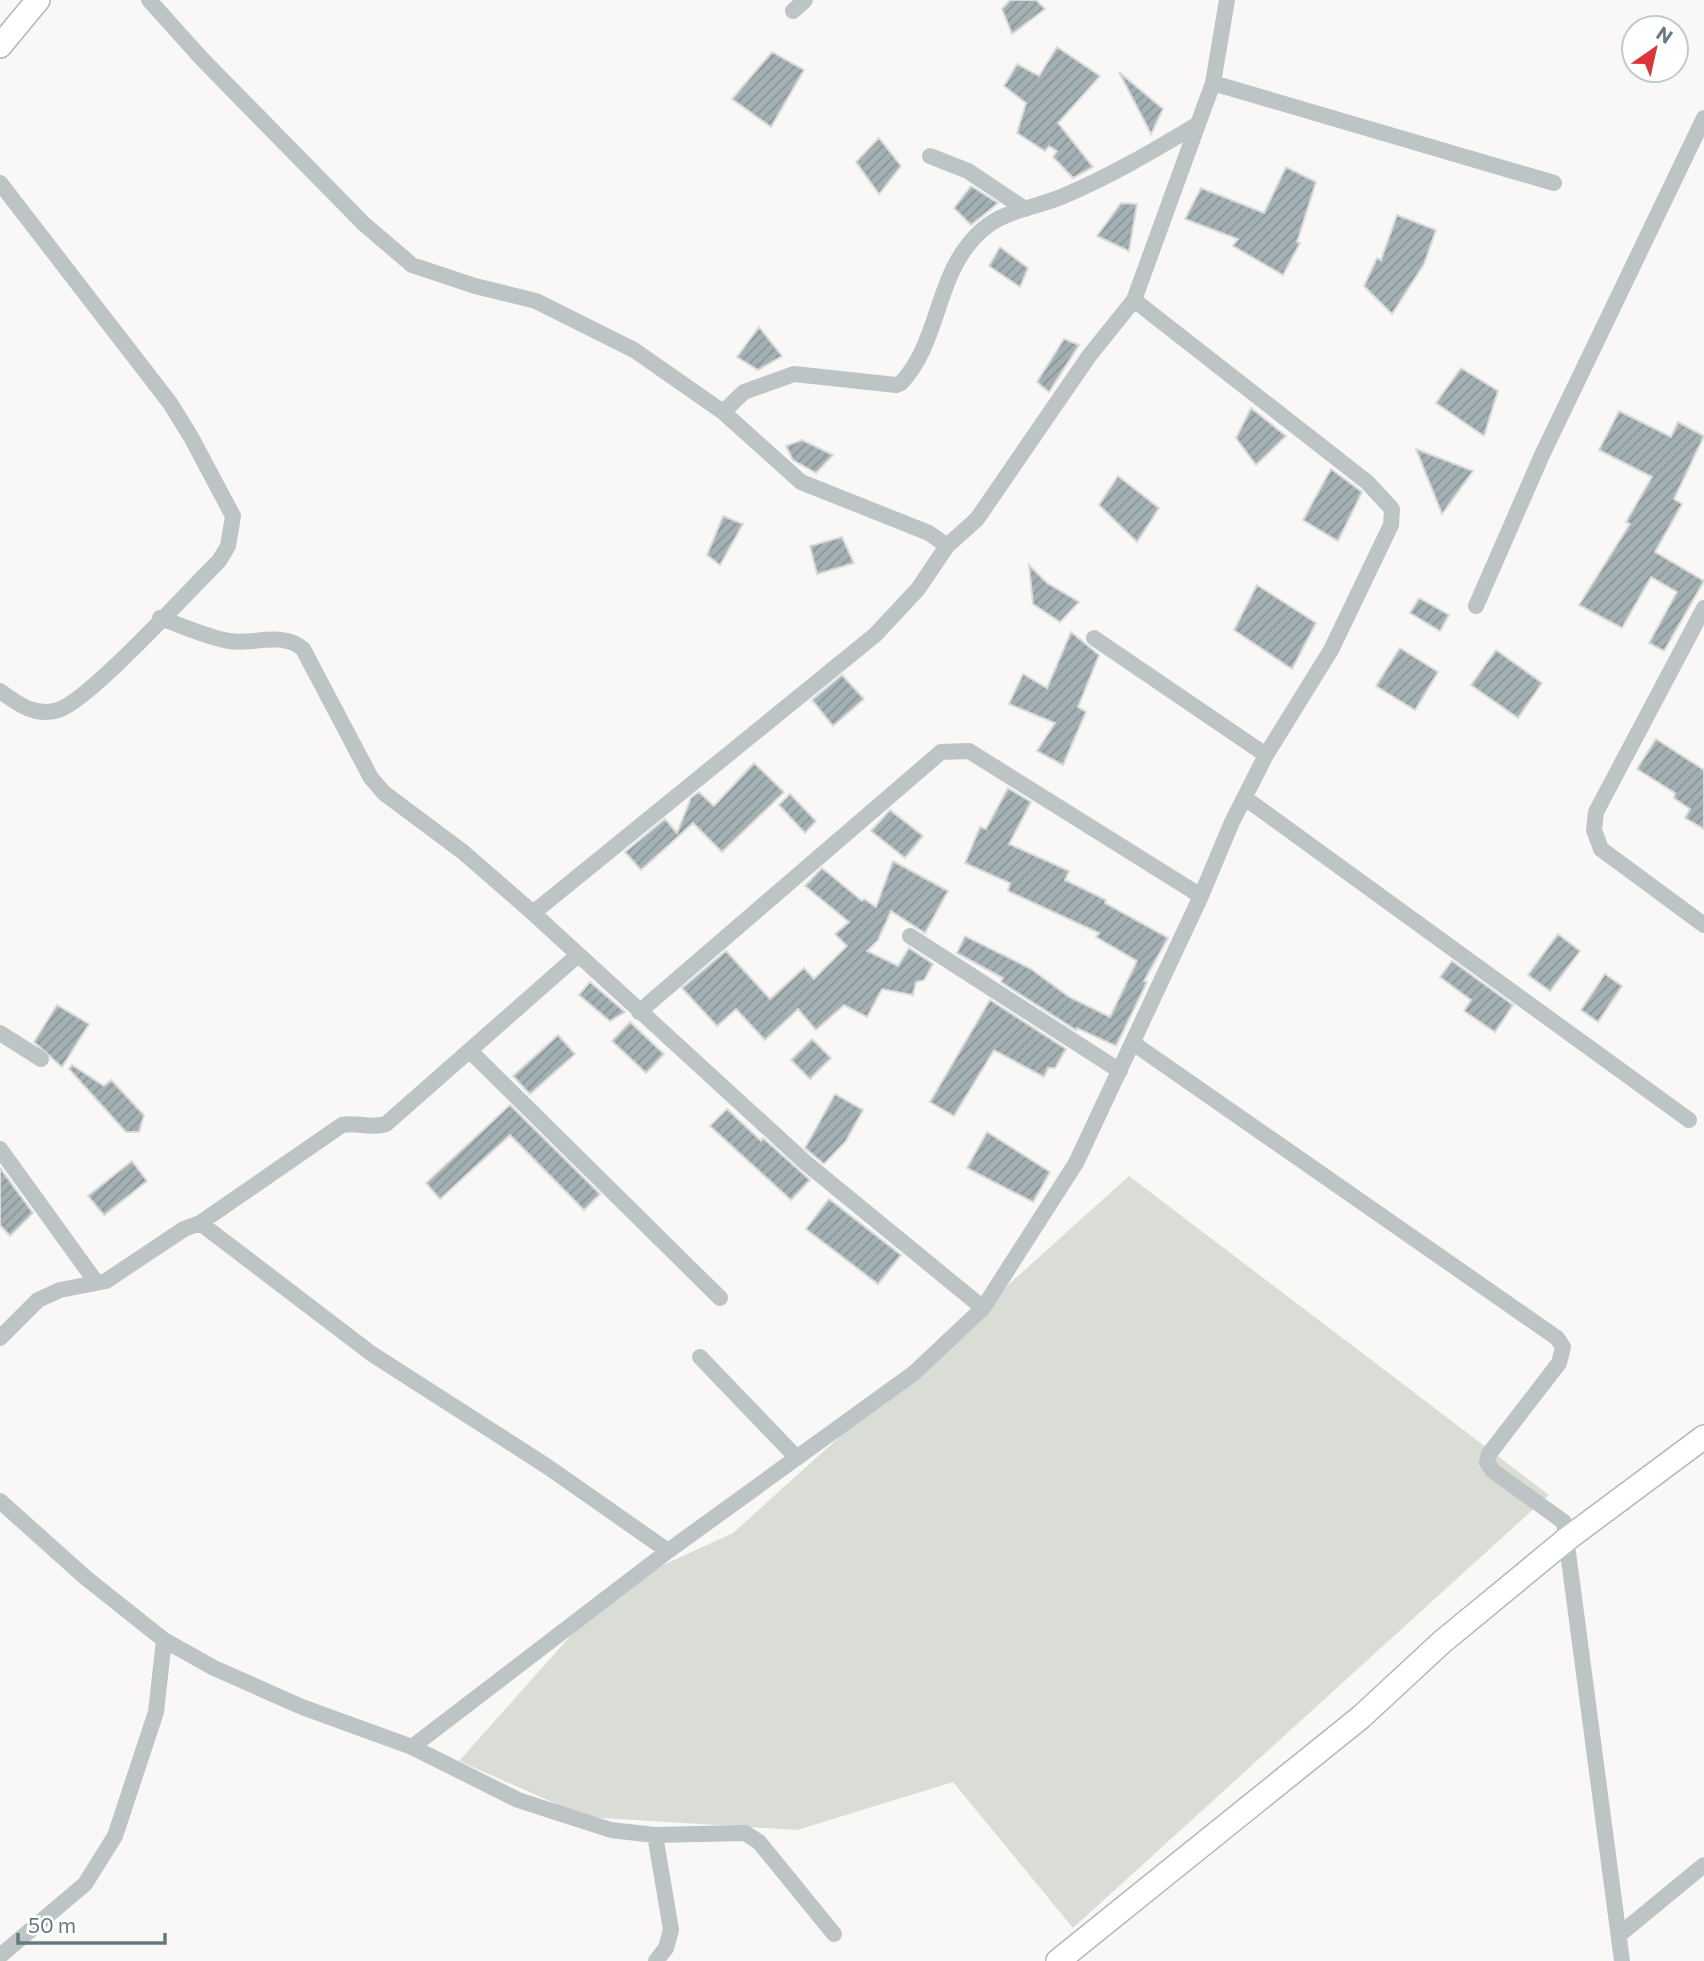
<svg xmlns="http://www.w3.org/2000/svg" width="1704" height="1961" viewBox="0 0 1704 1961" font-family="Commissioner,sans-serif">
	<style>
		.green { fill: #daddd6 }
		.building { fill: url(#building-hatch); stroke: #dadad9; stroke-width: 2 }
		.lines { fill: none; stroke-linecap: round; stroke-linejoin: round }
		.secondary-casing { stroke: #b0b8bb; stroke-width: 26 }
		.street { stroke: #bdc4c6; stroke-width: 16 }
		.secondary { stroke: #fff; stroke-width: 23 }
	</style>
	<defs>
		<pattern id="building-hatch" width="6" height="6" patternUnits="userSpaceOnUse" patternTransform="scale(1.75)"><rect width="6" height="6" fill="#a4b1b4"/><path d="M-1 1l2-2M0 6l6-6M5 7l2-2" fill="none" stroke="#899598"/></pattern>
	</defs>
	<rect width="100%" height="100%" fill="#f9f8f6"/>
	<!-- green -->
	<path class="green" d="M1129,1176L1549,1495L1073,1928L953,1782L797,1830L586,1817L459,1761L574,1632L661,1566L733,1533Z"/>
	<!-- building -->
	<path class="building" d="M1010,0H1036L1045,9L1012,34L1002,9Z
		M1057,47L1100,76L1058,123L1093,167L1073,178L1053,157L1057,151L1049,146L1045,151L1017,133L1026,103L1004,86L1017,64L1039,76Z
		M772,52L804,70L771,127L732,99Z
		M1119,72L1163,109L1151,134Z
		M879,138L901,166L879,194L856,162Z
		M1286,167L1316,182L1297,242L1300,243L1283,275L1233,246L1238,239L1185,219L1201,188L1264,213Z
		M971,186L998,203L971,225L954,208Z
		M1121,203L1137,204L1129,251L1097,236Z
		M1397,215L1436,230L1424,264L1392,314L1364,286L1377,258L1381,260Z
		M1000,247L1028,268L1020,287L989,266Z
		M759,327L782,356L758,370L737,357Z
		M1064,339L1079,345L1049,392L1037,382Z
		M1461,368L1498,391L1484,436L1436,403Z
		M1251,408L1286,436L1256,465L1236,438Z
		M1619,411L1671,437L1678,422L1704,436L1674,499L1682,504L1655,552L1704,581L1664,651L1649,643L1677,592L1651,577L1622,628L1579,605L1630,524L1626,522L1652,477L1599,450Z
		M802,440L833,455L816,473L793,460L786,446Z
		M1416,449L1473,471L1442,514Z
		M1331,469L1362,492L1338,541L1303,520Z
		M1118,476L1159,508L1137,542L1099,505Z
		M723,516L743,524L720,565L707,555Z
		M842,537L854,563L817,574L810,546Z
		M1029,565L1047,583L1079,602L1060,622L1033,604Z
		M1257,585L1316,623L1292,669L1234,630Z
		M1419,598L1449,615L1440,631L1410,613Z
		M1071,632L1099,655L1078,707L1086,712L1063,765L1037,751L1055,723L1009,704L1023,674L1047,688Z
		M1400,648L1438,672L1415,710L1376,686Z
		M1496,650L1542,683L1518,718L1471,685Z
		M842,675L864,699L833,726L812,700Z
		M1656,739L1704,770V829L1685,818L1690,809L1674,798L1675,793L1637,769Z
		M754,763L784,792L722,852L693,823L641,870L625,852L665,819L677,833L691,798L699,792L714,806Z
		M1008,788L1031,802L1009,844L1069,871L1065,880L1106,900L1105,903L1168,938L1144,981L1147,982L1116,1046L1077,1028L1076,1030L1001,982L1003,978L957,953L965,936L1031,969L1069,997L1110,1017L1137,961L1096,937L1099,933L1008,891L1010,883L965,863L980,827L986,829Z
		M790,794L816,821L805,833L779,805Z
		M890,810L923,836L905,858L871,831Z
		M893,861L948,891L925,933L891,911L878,940L867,951L898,966L909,948L933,964L924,980L916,982L913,995L882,989L867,1017L844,1005L816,1030L798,1009L765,1040L736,1009L717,1026L682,988L726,951L770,999L804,968L814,979L847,946L835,934L849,922L805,886L822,868L862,901L864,899L876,907Z
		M1558,934L1580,951L1550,991L1528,975Z
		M1452,961L1513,1005L1495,1032L1464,1011L1471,1000L1440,977Z
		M1605,974L1622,986L1598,1022L1581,1010Z
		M590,982L625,1012L610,1021L579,995Z
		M990,1000L1066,1049L1055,1068H1048L1044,1077L994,1050L954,1116L930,1102Z
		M57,1005L89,1024L62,1067L34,1042Z
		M630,1022L664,1054L646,1073L612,1041Z
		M558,1035L575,1054L530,1094L513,1076Z
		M812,1039L831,1058L810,1079L791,1060Z
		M72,1065L104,1086L111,1080L144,1115L139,1132H126L69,1069Z
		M835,1094L863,1110L846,1141L824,1164L805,1148Z
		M510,1105L600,1194L584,1210L510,1135L440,1199L426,1183Z
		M727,1109L761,1141L763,1138L810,1180L791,1200L710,1126Z
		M987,1132L1050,1172L1033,1202L967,1168Z
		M132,1161L147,1181L104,1215L88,1196Z
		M0,1168L33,1213L10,1236L0,1225Z
		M829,1199L901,1255L878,1284L806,1229Z"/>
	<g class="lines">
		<defs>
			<path id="secondary" d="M0,46L38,0
				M1058,1961L1361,1717L1442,1642L1567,1539L1704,1437"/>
		</defs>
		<!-- secondary casing -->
		<use href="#secondary" class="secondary-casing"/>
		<!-- street -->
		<path class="street" d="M149,0L202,59L364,224L412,265L475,286L536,301L634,350L723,412L801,482L929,533L947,546
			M793,11L805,0
			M1213,83L1554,183
			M930,156L968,171L1025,209
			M0,183L170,403L191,437L233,516L228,546L219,561C189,590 89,701 58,710C35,717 18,704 0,691
			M723,412L744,392L794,374L896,385L901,383C937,345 936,285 968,245C995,210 1023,212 1061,197C1109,177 1153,151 1198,124
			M1476,606L1542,455L1704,118
			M1704,608L1596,812L1594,830L1601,849L1704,925
			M160,618C183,626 206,637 229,641C254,645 282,631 303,649L371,778L384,793L463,852L533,913L806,1163L983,1308
			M1094,638L1266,755
			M1245,798L1689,1120
			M533,913L875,635L918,589L947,546L977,519L1089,356L1134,300L1213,83L1227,0
			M910,936L1120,1071
			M639,1012L941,752L969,751L1201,896
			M0,1033L41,1059
			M1133,1043L1557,1338L1563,1347L1559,1363L1489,1454L1487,1462L1493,1471L1564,1522L1622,1961
			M470,1051L720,1298
			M0,1149L96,1282
			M200,1223L342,1125C359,1122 370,1129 386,1124L578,955
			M0,1338L38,1300L60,1290L106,1281L184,1229L200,1223L372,1354L548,1467L668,1551
			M700,1357L797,1458
			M0,1501L86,1578L164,1640L214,1668L302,1707L412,1747L518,1800L611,1830L655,1835L745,1833L759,1842L834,1934
			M412,1747L668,1551L914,1373L983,1308L1076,1163L1201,896L1232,822L1266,755L1331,650L1391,525L1392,509L1367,482L1134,300
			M655,1835L671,1930L666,1948L656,1961
			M1619,1935L1704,1865
			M0,1956L85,1884L115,1836L156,1712L164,1640"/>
		<!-- secondary -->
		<use href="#secondary" class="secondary"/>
	</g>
	<!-- north arrow -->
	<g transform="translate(1655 49) rotate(34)"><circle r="33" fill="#ffffff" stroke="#c1cacc" stroke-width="2"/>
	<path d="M0-5L12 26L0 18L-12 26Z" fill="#da3538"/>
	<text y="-10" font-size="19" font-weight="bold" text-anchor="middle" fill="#657a80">N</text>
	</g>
	<!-- scale -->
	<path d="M18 1933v10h147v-10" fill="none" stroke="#657a80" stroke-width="3.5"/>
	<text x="28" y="1933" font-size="21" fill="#657a80" stroke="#ffffff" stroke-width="5" paint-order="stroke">50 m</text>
</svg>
